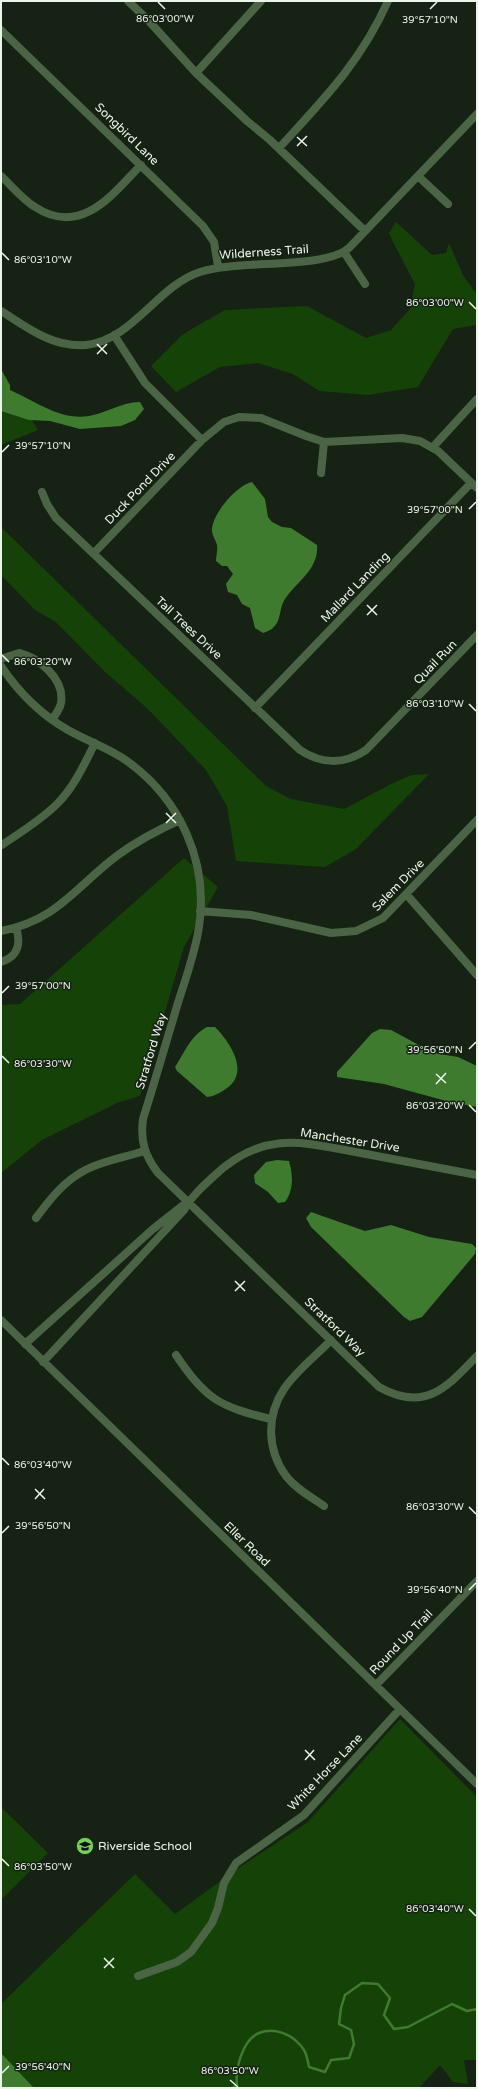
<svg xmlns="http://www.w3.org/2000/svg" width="478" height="2089" viewBox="0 0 478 2089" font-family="'Varela Round',sans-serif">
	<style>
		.green { fill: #154307 }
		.water { fill: #3e7b2f }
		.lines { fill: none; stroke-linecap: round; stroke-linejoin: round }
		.stream { stroke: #3e7b2f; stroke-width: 2.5 }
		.minor { stroke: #4b6445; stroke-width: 8 }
		.ticks { fill: none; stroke: #ecf5eb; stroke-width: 1.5 }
		.labels { text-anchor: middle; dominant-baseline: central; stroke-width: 3; stroke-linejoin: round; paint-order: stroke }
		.street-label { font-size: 12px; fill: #ecf5eb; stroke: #162213 }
		.poi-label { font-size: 12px; fill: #ecf5eb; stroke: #162213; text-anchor: start }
		.ticks-label { font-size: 10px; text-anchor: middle; fill: #ecf5eb; stroke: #162213; stroke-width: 3; stroke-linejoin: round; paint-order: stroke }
	</style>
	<rect width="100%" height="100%" fill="#162213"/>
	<!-- green -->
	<path class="green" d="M396,222L432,255L446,253L449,243L463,275L477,295V325L453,329L418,387L368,395L319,391L293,374L258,363L220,367L176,392L151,366L183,334L225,310L307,306L366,338L391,330L410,309L415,284L392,240L389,233Z
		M1,399L26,411L38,430L1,445Z
		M1,527L266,786L291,799L344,809L391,784L412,775L429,774L356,849L325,867L236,861L227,806L206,770L148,709L105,672L56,622L35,610L1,575Z
		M184,858L218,887L184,947L140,1096L117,1103L42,1140L1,1173V1005L20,1004Z
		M400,1719L477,1797V2060H464L468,2084L453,2082L440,2065L419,2088H34L1,2053V2004L135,1874L175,1914L240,1867L308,1822Z
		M1,1807L48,1853L1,1900Z"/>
	<!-- water -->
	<path class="water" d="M1,369L10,385V390C35,401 61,421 89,416C107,413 121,402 140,402L144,409L135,420L121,426L80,429L50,421L29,420L1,411Z
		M252,482L265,499L268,517L272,522L282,527L291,528L317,545C319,569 298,580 285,599C277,611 284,627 263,633L255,628L250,608L242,604L237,595L228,592L226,584L233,574L227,566H222L216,561C216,556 218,550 217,545C216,540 212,536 212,530C212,514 237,485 252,482Z
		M207,1027H215C230,1042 250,1072 227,1088C220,1093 215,1096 207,1097L177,1071L175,1067C185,1052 190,1036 207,1027Z
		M380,1029L391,1030L434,1053L458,1057L477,1066V1107L450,1102L384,1084L337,1077V1072L372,1033Z
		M277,1160L289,1161C293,1175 294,1190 285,1202L278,1203L268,1192L255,1183L254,1175L266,1162Z
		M311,1212L365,1231L391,1225L429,1237L472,1244L476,1248L475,1254L422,1317L410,1321L404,1317L311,1227L306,1218Z
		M1,2053L34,2088H1Z"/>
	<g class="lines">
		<!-- stream -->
		<path class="stream" d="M233,2088L237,2084C235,2069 243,2039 259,2033C276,2026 295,2036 304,2050C307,2055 308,2062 309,2067L325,2072L331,2060L349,2058L354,2044L351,2030L339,2024L341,2008L345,1995L362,1983L378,1984L390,1998L384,2015L394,2029L408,2027L452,2004L467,2011L477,2009"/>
		<!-- minor -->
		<path class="minor" d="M128,1L147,19L196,73L247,121L270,140L365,231
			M1,30L203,226L214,242L218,266
			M196,73L261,1
			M279,148C323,100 361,62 388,1
			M1,176C12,186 22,199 35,207C81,237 112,195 141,165
			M418,176L448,204
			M344,252L365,284
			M1,311C28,328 53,348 86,345C133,340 157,286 200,272C238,259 323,270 349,248L477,114
			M114,335L145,383L202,440
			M433,447L477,399
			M321,473L324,442
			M42,492L47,504L56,518L300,750C321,764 344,765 366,750L477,635
			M94,553L202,440L224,422L239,417L261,418L306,436L324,442L402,438L420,441L438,451L477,488
			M1,659L19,653C39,658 65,679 61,703C60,709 55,715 52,720
			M1,666C19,693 40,714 68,730C87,741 109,748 127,761C180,799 209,862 199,927C195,954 185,980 177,1006C166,1043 155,1081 143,1119C140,1141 145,1156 158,1173L379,1387C425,1413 447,1387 477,1356
			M255,708L471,483
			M2,845C21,832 41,820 57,804C74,787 84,765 95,743
			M407,895L477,975
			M200,911L251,915L331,933L356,931L383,918L477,820
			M1,931C58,920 75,887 118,855C137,841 158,830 180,820
			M1,962C19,956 21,943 16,927
			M36,1218C48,1202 60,1186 77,1175C96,1162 123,1158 144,1151
			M1,1320L477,1784
			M25,1344L153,1229L186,1203
			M176,1355C205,1399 220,1407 271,1419
			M43,1362L184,1210C191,1197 203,1186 214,1176C265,1128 305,1143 366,1154C403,1161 440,1168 477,1175
			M324,1506C311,1497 296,1489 286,1476C267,1450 266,1416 284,1389C296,1371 316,1356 331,1340
			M376,1685L477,1581
			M138,1976L177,1962L191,1952L212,1923L218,1908L224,1883L236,1863L304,1815L400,1709"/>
	</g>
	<!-- ticks -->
	<path class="ticks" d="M158,2L165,9M430,9L437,2M297,137L307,146M297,146L307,136M2,253L9,260M469,302L476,309M97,344L107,354M97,354L107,344M2,452L9,445M469,509L476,502M367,605L377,615M367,615L377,605M2,655L9,662M469,704L476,711M166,813L176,823M166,823L176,813M2,993L9,986M469,1049L476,1042M2,1056L9,1063M436,1074L446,1083M436,1084L446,1073M469,1105L476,1112M235,1281L245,1291M235,1291L245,1281M2,1458L9,1465M35,1489L45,1499M35,1499L44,1489M469,1507L476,1514M2,1533L9,1526M469,1590L476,1583M305,1750L315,1760M305,1760L314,1750M2,1859L9,1866M469,1909L476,1916M104,1958L114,1968M104,1968L114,1958M2,2073L9,2066M230,2080L238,2087"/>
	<!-- icons -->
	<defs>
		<symbol id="school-disc" viewBox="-11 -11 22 22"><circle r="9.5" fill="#74d25c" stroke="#162213"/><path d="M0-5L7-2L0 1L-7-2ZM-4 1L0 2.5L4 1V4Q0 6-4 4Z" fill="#111"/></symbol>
	</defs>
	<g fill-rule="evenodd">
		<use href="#school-disc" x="75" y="1836" width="20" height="20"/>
	</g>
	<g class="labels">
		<!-- street labels -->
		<g class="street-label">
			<text transform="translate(127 134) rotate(44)">Songbird Lane</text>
			<text transform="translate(264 252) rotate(-4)">Wilderness Trail</text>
			<text transform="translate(140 488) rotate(-46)">Duck Pond Drive</text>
			<text transform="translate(355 587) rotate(-46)">Mallard Landing</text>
			<text transform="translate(189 628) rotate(43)">Tall Trees Drive</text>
			<text transform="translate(435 662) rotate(-46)">Quail Run</text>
			<text transform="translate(398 885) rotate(-45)">Salem Drive</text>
			<text transform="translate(151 1051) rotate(-73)">Stratford Way</text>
			<text transform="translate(350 1140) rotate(9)">Manchester Drive</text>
			<text transform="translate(335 1327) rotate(44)">Stratford Way</text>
			<text transform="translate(247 1544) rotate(44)">Eller Road</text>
			<text transform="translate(401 1642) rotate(-46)">Round Up Trail</text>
			<text transform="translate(325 1772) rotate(-46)">White Horse Lane</text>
		</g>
		<!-- poi labels -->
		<g class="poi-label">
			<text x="98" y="1846">Riverside School</text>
		</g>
	</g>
	<g class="ticks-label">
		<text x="165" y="22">86°03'00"W</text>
		<text x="430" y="23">39°57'10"N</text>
		<text x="43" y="263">86°03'10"W</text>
		<text x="435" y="306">86°03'00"W</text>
		<text x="43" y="449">39°57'10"N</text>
		<text x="435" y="513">39°57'00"N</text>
		<text x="43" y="665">86°03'20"W</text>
		<text x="435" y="707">86°03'10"W</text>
		<text x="43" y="989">39°57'00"N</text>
		<text x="435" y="1053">39°56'50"N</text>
		<text x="43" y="1067">86°03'30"W</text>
		<text x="435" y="1109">86°03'20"W</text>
		<text x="43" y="1468">86°03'40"W</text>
		<text x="435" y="1510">86°03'30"W</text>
		<text x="43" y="1529">39°56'50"N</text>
		<text x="435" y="1593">39°56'40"N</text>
		<text x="43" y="1870">86°03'50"W</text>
		<text x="435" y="1912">86°03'40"W</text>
		<text x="43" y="2070">39°56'40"N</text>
		<text x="230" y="2074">86°03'50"W</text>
	</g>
	<!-- border -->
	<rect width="478" height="2089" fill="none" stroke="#ecf5eb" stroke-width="4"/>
</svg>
